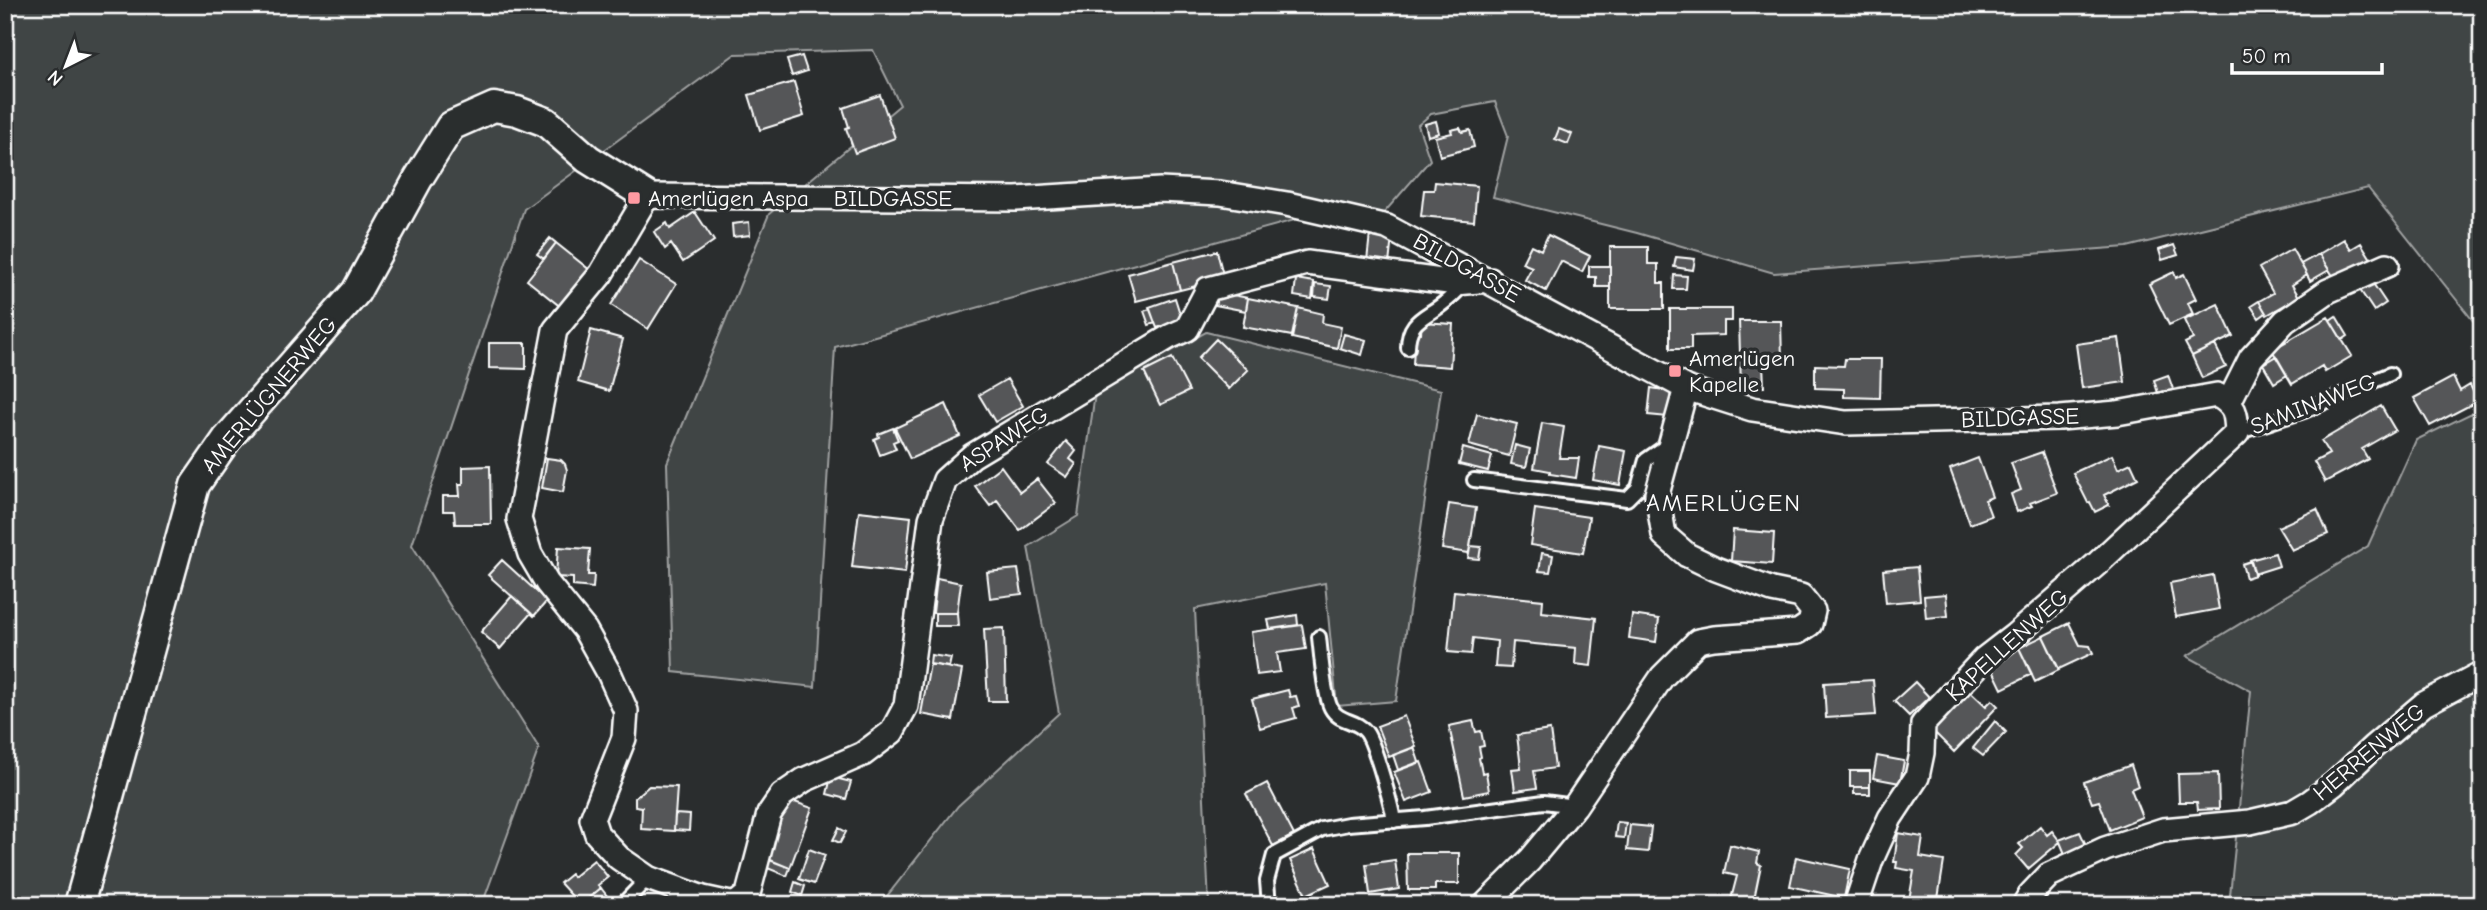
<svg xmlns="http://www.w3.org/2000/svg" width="2487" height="910" viewBox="0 0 2487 910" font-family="'Comic Neue',sans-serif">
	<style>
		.green { fill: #414445; stroke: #a0a2a2; stroke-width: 2 }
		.building { fill: #555758; stroke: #fff; stroke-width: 2 }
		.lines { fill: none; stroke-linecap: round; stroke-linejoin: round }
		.service-casing { stroke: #fff; stroke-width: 18 }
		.minor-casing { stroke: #fff; stroke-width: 28 }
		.tertiary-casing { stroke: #fff; stroke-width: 33 }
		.service { stroke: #2a2d2e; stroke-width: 12 }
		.minor { stroke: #2a2d2e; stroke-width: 23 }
		.tertiary { stroke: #2a2d2e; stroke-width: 28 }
		.poi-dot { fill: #ff9aa2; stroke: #2a2d2e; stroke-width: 2.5 }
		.labels { text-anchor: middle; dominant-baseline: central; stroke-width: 7; stroke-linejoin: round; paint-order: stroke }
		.poi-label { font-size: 23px; fill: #fff; stroke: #2a2d2e; text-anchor: start }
		.street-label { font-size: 23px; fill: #fff; stroke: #2a2d2e }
		.neighbourhood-label { font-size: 24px; letter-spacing: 2px; fill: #fff; stroke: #2a2d2e }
	</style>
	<rect width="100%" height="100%" fill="#2a2d2e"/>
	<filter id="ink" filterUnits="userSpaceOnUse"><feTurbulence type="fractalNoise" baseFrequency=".0143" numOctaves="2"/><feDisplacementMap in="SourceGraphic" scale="14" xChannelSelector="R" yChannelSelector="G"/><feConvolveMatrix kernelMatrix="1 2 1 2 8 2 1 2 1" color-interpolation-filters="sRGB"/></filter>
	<g filter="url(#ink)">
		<!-- green -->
		<path class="green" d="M5,5H2482V332L2368,188L2127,247L1774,273L1637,233L1493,197L1508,136L1495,102L1431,114L1418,125L1430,160L1383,214L1338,208L835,347L815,687L673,672L667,463L769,214L900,105L873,50L735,54L524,209L412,545L539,748L482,905H5Z
			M1206,332L1441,390L1396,701L1337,706L1325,583L1195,609L1209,905H880L958,806L1059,713L1028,547L1078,516L1095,393Z
			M2482,408V905H2229L2251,691L2187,656L2368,546L2416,440Z"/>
		<!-- building -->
		<path class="building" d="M802,56L807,71L792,76L787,60Z
			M794,82L804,116L760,130L749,95Z
			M880,95L895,138L855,153L846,128L849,127L843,108Z
			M1436,121L1439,133L1428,136L1425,124Z
			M1460,128L1462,132L1470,130L1474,147L1440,156L1435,137L1452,133L1451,130Z
			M1559,129L1572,134L1568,144L1555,139Z
			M1435,182L1477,186L1474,221L1421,216L1424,190H1434Z
			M695,212L714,241L683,262L671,244L665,249L654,232L667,223L670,229Z
			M749,222L750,235L733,237L732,224Z
			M1370,234L1392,237L1389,264L1367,261Z
			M1548,235L1590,256L1582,272L1561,261L1546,291L1525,280L1532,267L1522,263L1531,245L1541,250Z
			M550,238L556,243L544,259L537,254Z
			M2344,239L2351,249L2361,243L2371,259L2335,279L2319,254Z
			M556,243L591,271L562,308L527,280Z
			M2174,245L2178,255L2162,260L2159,250Z
			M1610,247H1648V264H1658V283H1664V309H1610Z
			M2292,249L2307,275L2292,285L2299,297L2267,315L2259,301L2273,293L2259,268Z
			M1217,251L1224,279L1180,290L1173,262Z
			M2319,254L2329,270L2310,281L2301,264Z
			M1676,257L1695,259L1693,270L1674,267Z
			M639,260L676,284L648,329L611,305Z
			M1173,262L1180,290L1136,301L1128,274Z
			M1589,266H1610V287H1596V277H1589Z
			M2174,272L2176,278L2184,274L2196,299L2188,303L2193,314L2169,325L2149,284Z
			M1674,275L1687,276L1686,289H1673Z
			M1296,279L1314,282L1312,299L1294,296Z
			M2372,282L2386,303L2374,311L2360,290Z
			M1315,284L1331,286L1329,299L1314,297Z
			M1218,292L1248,298L1246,311L1215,305L1216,302L1212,301Z
			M1175,298L1182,320L1157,328L1149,307Z
			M1248,298L1298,308L1292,336L1243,327Z
			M2259,301L2266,313L2259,318L2251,306Z
			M2218,304L2233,336L2192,356L2185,343L2193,339L2184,320Z
			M1298,308L1323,314L1322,323L1341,327L1337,348L1292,338Z
			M1150,309L1155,323L1149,325L1144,311Z
			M1670,309H1732V321H1724V335L1691,336V349H1670Z
			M2336,316L2348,336L2342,340L2330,320Z
			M2328,317L2352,356L2325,372L2322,366L2292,384L2272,350Z
			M1739,321H1781L1782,361L1763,362L1764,387H1741Z
			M1422,322L1453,324L1450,367L1413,364L1415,332L1421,333Z
			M591,330L623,339L609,391L578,382Z
			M1344,334L1366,340L1362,355L1340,348Z
			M2119,338L2125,382L2082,388L2076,344Z
			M1216,339L1248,370L1229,389L1198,358Z
			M489,343H526V369L489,368Z
			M2215,345L2226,367L2202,378L2192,356Z
			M2276,356L2287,375L2274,383L2263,364Z
			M1172,358L1189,391L1160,405L1144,372Z
			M1845,359H1881L1880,398L1844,397V389L1815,388V365L1844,366Z
			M2168,375L2174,392L2166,395L2165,391L2158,393L2154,380Z
			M2453,377L2460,391L2470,385L2478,401L2430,426L2414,398Z
			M1007,379L1023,406L995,422L979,395Z
			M1651,388L1671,391L1668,417L1648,415Z
			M946,404L960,436L910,459L895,428Z
			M2381,406L2395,430L2362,449L2368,459L2325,482L2314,462L2329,454L2321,441Z
			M1477,414L1517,424L1509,456L1469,445Z
			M1542,423L1564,427L1559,458H1579L1576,478L1550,474V471L1534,468Z
			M893,428L898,440L893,442L896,449L880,455L874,439L879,437L878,434Z
			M1066,441L1076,451L1070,459L1076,464L1067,477L1048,464Z
			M1515,445L1530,449L1526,467L1511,464Z
			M1599,446L1626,451L1620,485L1593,480Z
			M1463,448L1492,456L1488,471L1459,464Z
			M2042,452L2057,493L2030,503L2032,506L2017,512L2011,494L2021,490L2011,463Z
			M2112,455L2118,469L2131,463L2138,478L2104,495L2109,505L2095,512L2090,502L2088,503L2073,473Z
			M547,458L561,460L565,464L567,470L563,492L542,488Z
			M1978,458L1992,497L1985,500L1991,516L1970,524L1950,469Z
			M490,466L491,524H455L454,511H443V496H460L459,484H463V467Z
			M1001,466L1020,492L1037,479L1056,503L1020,530L997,500L990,506L975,486Z
			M1449,504L1476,508L1469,553L1442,549Z
			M1535,509L1589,517L1583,553L1530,545Z
			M2317,509L2328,534L2292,550L2278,527Z
			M859,511L911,517L905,573L852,567Z
			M1733,530L1774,533L1772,564L1731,561Z
			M1470,546L1481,547L1479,559L1468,558Z
			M558,547L590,549L588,575H594L593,588L573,586V578L556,577Z
			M1542,553L1553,555L1550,572L1539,571Z
			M2275,553L2279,566L2254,574L2250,560Z
			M502,560L547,601L534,616L488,575Z
			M2251,561L2255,575L2246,578L2242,564Z
			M1917,567L1920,600L1886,603L1883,570Z
			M1018,569L1022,594L990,598L987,572Z
			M2213,575L2219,609L2176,617L2170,583Z
			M937,578L961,583L957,613H933Z
			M1454,591L1543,600L1542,612L1596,618L1591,666L1575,664L1576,648L1513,642L1511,668L1495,667L1497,641L1473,638L1471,654L1448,652Z
			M1946,594L1948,616L1926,618L1924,596Z
			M512,596L531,613L500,649L481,632Z
			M935,613H957L958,626H935Z
			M1297,615L1298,625L1270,629L1268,620Z
			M1632,615L1659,619L1656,642L1629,638Z
			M2069,623L2080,645L2090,646L2093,653L2059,669L2043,636Z
			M1302,625L1306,649L1277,653L1280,672L1257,675L1251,632Z
			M1004,628L1006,701H988L984,629Z
			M2043,636L2059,670L2035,682L2019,648Z
			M2019,648L2032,674L2002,689L1989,662Z
			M931,655L951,658L949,667L930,664Z
			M930,664L962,670L953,720L921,714Z
			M1873,680L1876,715L1826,718L1824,683Z
			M1915,682L1929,697L1909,716L1894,701Z
			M1288,690L1290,697L1296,696L1299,706L1293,708L1296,718L1260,728L1252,699Z
			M1969,690L1986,706L1992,700L1998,706L1954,752L1931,729Z
			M1404,716L1416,747L1389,757L1377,726Z
			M1473,721L1476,732L1481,731L1484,746L1479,747L1481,757L1479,758L1482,773L1486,772L1489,791L1464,796L1449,726Z
			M1995,721L2006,732L1983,756L1973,748Z
			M1550,730L1555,768L1534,771L1537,788L1515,791L1512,769L1521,768L1517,735Z
			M1414,747L1419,762L1398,770L1393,755Z
			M1877,756L1904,761L1900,783L1873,778Z
			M1421,762L1432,792L1406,802L1394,772Z
			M2131,765L2138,786L2131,789L2142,817L2110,830L2099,801L2092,803L2084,782Z
			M1850,771H1870V787H1850Z
			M2218,773L2219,809L2198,810L2197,802H2179L2178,774Z
			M831,777L851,782L846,799L827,794Z
			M1267,783L1294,835L1273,846L1246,794Z
			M649,786L677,787L674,831L641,829L642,807L635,806V798Z
			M1854,787H1870V794H1854Z
			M786,799L812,808L790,868L764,858Z
			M675,814L690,815L689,831L674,830Z
			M1617,822L1626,823L1624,838L1615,837Z
			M1630,825L1651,827L1648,852L1627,850Z
			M2040,826L2047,835L2052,831L2059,840L2080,832L2086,845L2065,854L2060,842L2028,869L2016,855L2023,848L2019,844Z
			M839,828L846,832L840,843L833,840Z
			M1898,833L1923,837L1920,857L1944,861L1937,905L1909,900L1914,871L1896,868L1897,862H1894Z
			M1730,845L1759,852L1757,863L1761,865L1753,904L1731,899L1737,876L1724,873Z
			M809,849L825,855L814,884L799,879Z
			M1314,849L1330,884L1306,895L1290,860Z
			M1407,853H1459V884H1435V890H1408Z
			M1796,857L1850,869L1844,898L1790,886Z
			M768,859L790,868L787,876L765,867Z
			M594,860L608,877L598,885L601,888L580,905L560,883L571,874L573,877Z
			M1395,860L1399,889L1370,894L1366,864Z
			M795,882L805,886L802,896L792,892Z
			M601,888L611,901L606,905H580Z
			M511,896L529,905H506Z
			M1873,900L1903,905H1872Z"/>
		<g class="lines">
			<defs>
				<path id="service" d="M1408,348C1408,319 1426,318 1445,302C1453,296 1459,289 1466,282
					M2237,433L2304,411L2390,374
					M1474,480L1627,499L1638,488L1646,460L1669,444
					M1319,637C1321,654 1324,695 1331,708C1339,723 1356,719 1366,732C1374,742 1392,806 1394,821
					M622,905L648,878
					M1269,905L1267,881L1274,855L1322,829L1348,824L1425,818L1544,802L1575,806"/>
				<path id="minor" d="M1490,280L1456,283L1307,263L1208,289L1187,329L1169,337L972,456L945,480L931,519L906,706L892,732L863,754L804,780L782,795L769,814L748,894L735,905L703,898L648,878L619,858L597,834L592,819L624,738L626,711L610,675L585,630L547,583L530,554L519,519L555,330L601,274L647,196L1016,199L1160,190L1220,193L1287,204L1387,227L1686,388L1752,409L1846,423L2060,418L2117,413L2217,395C2236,406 2236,413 2237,433L2098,563L2015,635L1984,659L1923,724L1922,753L1917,777L1890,818L1871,860L1856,905
					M2229,402L2251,358L2285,321L2328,291L2387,265
					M1485,905L1530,860L1575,806L1662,677L1698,641L1714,638L1798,632L1810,624L1813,611L1801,596L1772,590L1716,569L1687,555L1664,535L1657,494L1686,388
					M2024,905L2030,895L2049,875L2105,849L2163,830L2250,822L2293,812L2310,802L2334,784L2373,747L2424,704L2482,673"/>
				<path id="tertiary" d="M79,905L195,485L227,439L356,292L418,179L451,126L494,107L517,111L546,122L588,159L647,196"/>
			</defs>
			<!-- service casing -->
			<use href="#service" class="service-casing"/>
			<!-- minor casing -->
			<use href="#minor" class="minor-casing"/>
			<!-- tertiary casing -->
			<use href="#tertiary" class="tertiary-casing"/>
			<!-- service -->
			<use href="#service" class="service"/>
			<!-- minor -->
			<use href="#minor" class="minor"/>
			<!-- tertiary -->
			<use href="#tertiary" class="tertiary"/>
		</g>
	</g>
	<!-- markers -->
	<g class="poi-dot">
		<rect x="627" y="191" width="14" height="14" rx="3.5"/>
		<rect x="1668" y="364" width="14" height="14" rx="3.5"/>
	</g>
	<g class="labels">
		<!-- poi labels -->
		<g class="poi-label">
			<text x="648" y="198">Amerlügen Aspa</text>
			<text x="1689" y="358">Amerlügen<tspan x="1689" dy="26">Kapelle</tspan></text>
		</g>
		<!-- street labels -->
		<g class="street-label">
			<text x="893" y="198">BILDGASSE</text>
			<text transform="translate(1467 268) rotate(29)">BILDGASSE</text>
			<text transform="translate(269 395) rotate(-50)">AMERLÜGNERWEG</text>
			<text transform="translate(2313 404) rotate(-21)">SAMINAWEG</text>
			<text transform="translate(2020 418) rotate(-2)">BILDGASSE</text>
			<text transform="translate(1004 439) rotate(-33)">ASPAWEG</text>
			<text transform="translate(2007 645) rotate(-42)">KAPELLENWEG</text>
			<text transform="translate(2369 752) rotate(-40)">HERRENWEG</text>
		</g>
		<!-- neighbourhood labels -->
		<g class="neighbourhood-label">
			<text x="1724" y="503">AMERLÜGEN</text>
		</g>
	</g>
	<!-- margin -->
	<rect width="2487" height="910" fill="none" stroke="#2a2d2e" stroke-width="28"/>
	<rect x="14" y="14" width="2459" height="882" fill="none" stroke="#fff" stroke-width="2.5" filter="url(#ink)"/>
	<!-- north arrow -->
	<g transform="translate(66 66) rotate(222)" stroke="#2a2d2e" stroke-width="5" paint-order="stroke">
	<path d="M0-5L12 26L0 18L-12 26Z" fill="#ffffff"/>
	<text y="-10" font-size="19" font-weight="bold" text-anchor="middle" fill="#ffffff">N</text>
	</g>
	<!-- scale -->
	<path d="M2232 63v10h150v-10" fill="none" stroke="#ffffff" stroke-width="3.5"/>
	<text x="2242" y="63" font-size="21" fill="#ffffff" stroke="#2a2d2e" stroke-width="5" paint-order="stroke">50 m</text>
</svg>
